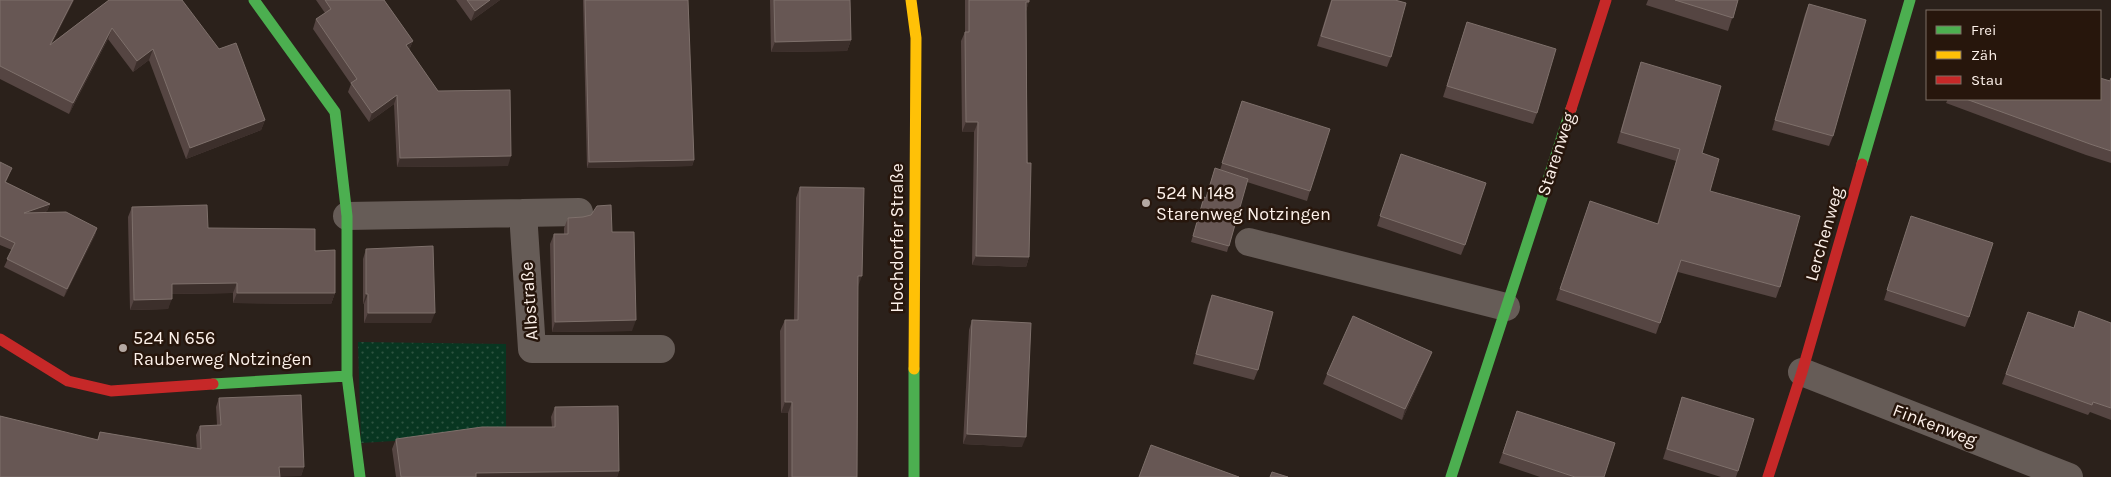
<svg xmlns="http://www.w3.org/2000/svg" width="2111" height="477" viewBox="0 0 2111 477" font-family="Karla,sans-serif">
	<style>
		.grass { fill: url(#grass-dots) }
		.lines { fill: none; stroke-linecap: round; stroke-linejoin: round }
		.street { stroke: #665c57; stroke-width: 28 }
		.fast { stroke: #4caf50; stroke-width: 11 }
		.slow { stroke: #ffc107; stroke-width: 11 }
		.jam { stroke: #c62828; stroke-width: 11 }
		.wall { fill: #554542 }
		.shaded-wall { fill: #3c2f2b }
		.building { fill: #675754; stroke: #7e706b }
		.poi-dot { fill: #b4a8a2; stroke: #27160c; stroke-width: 2 }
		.labels { text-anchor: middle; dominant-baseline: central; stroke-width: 5; stroke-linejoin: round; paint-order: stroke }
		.street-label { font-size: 18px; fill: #fdf1ea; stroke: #27160c }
		.poi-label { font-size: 18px; fill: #fdf1ea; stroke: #27160c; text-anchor: start }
	</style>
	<defs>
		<pattern id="grass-dots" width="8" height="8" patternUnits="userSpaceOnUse" patternTransform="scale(1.25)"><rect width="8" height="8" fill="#083621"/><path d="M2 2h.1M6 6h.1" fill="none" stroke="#2d5441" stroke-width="1.8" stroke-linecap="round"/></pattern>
	</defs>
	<rect width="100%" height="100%" fill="#2b211b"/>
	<!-- grass -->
	<path class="grass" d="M358,342L506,344V434L361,443Z"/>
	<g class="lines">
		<!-- street -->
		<path class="street" d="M523,213L532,349H661
			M347,216L579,212
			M1249,242L1506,307
			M1802,372L2069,477"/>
		<!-- fast -->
		<path class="fast" d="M254,0L335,112L347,216V376L360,477
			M1862,164L1910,0
			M213,384L347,376
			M914,477V369
			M1451,477L1571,109"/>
		<!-- slow -->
		<path class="slow" d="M911,0L916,38L914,369"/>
		<!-- jam -->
		<path class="jam" d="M1571,109L1606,0
			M0,339L68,381L111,391L213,384
			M1768,477L1802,372L1862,164"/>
	</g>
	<!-- wall -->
	<path class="wall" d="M0,0H74L52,43L109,0L265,120L261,130L186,159L149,60L133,72L108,39L69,114L0,79Z
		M316,0H384L413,41L409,50L438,91L508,166L397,167L394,104L369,122L348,92L351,84L313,29L316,19L325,13Z
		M456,0H500L471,21Z
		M583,0H688L694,160L692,166L587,168Z
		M770,0H850L851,40L847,51L771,52Z
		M965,0H1029L1026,11L1029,257L1026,267L972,265L974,132H962L961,41L965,32Z
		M1331,0H1395L1391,57L1387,67L1317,46Z
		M1648,0H1738L1728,31L1646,5Z
		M1809,4L1833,136L1829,146L1772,130L1805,14Z
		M1467,22L1537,113L1533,124L1443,97Z
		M1641,62L1702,153L1710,191L1780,287L1776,298L1678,272L1656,334L1556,300L1590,201L1657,224L1676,161L1617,143L1637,74Z
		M2111,77V163L2086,155L1946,103L1948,99H2100Z
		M1242,101L1310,191L1307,201L1247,182L1227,252L1191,242L1204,197L1206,198L1215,168L1220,170Z
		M1401,154L1465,245L1461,255L1377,226Z
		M0,162L9,175L6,182L50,204L47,211L43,213L97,228L95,235L64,297L4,267L12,250L0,245Z
		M800,187L858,287L857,477H788V413H781L780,331L785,320H794L796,198Z
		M132,207L208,228L315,251L335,293L331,304L233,303V293L172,294L168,309L130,310L128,217Z
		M1911,216L1969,317L1965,327L1884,300Z
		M568,218L612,232L632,331L552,332L550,244L554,234H564V228Z
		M366,249L431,323H364V304H363V259Z
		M1212,295L1258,370L1254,380L1193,364L1208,305Z
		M2028,312L2073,328L2111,323V420L2090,412L2088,415L2002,384Z
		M972,320L1022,447L963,444L969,330Z
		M1432,352L1428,362L1402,420L1323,384L1327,374Z
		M1682,397L1738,471L1736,477H1721L1663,459Z
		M219,398L304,467L301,476L97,440L100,432L197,449L196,435L200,426L217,425L216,407Z
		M555,407L619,471L617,477H396L392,449L396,439L552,427L551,417Z
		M1517,411L1604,477H1540L1499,463Z"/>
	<!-- shaded-wall -->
	<path class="shaded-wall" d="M73,0H74L46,56L50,45Z
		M490,0H500L471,21L475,11Z
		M1026,2H1029L1026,11Z
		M112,28L108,39L69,114L73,103Z
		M851,40L847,51L771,52L775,42Z
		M413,41L409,50L406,45Z
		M153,49L149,60L133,72L137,61Z
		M397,95L394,104L369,122L372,113Z
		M265,120L261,130L186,159L190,148Z
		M966,122H978L974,132H962Z
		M511,156L508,166L397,167L400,158Z
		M694,160L692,166L587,168L589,162Z
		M50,204L47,211L21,221L24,213Z
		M97,228L95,235L64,297L67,289Z
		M976,256L1029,257L1026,267L972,265Z
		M858,276H862L858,287H854Z
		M237,283L233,293L168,294L172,284Z
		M237,293H335L331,304L233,303Z
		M366,294H368L364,304H363Z
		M172,299L168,309L130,310L134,300Z
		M368,313H435L431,323H364Z
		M636,320L632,331L552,332L555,322Z
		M1432,352L1428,362L1402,420L1405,409Z
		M785,402H792L788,413H781Z
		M967,434L1026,437L1022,447L963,444Z
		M279,467H304L301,476L276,477Z
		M619,471L617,477H474L476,473Z"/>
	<!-- building -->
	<path class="building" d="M0,0H73L50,45L109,0H182L219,49L236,43L265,120L190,148L153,49L137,61L112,28L73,103L0,66Z
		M325,0H384L413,41L406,45L438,91L510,90L511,156L400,158L397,95L372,113L351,83L357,79L316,19L331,9Z
		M467,0H490L475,11Z
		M585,0H688L694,160L589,162Z
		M774,0H850L851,40L775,42Z
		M969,0H1029V2H1026L1027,163H1031L1029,257L976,256L978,122H966L965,32H969Z
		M1332,0H1395L1406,3L1391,57L1321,36Z
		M1675,0H1738L1733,18Z
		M1809,4L1866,20L1833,136L1775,120Z
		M1467,22L1556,49L1537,113L1447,86Z
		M1641,62L1721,86L1702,153L1719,159L1710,191L1800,216L1780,287L1681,260L1660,323L1560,289L1590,201L1658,224L1680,149L1621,132Z
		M2100,78L2110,81L2111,78V151L2090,144L1966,99H2100Z
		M1242,101L1330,129L1310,191L1222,163Z
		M1401,154L1486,183L1465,245L1380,216Z
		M0,162L12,168L5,182L50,204L24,213L66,212L97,228L67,289L7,259L15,243L0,236Z
		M1215,168L1248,179L1229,246L1193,236L1204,197L1206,198Z
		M800,187L864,188L862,276H858L857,477H792V402H785V320H798Z
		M207,205L208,228L315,229V251L335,250V293H237V283L172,284V299L134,300L132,207Z
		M611,205L612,232H634L636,320L555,322L554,234H568V218L583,217L591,215L597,206Z
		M1911,216L1993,243L1969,317L1887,290Z
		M433,246L435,313H368V294H366V249Z
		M1212,295L1273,312L1258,370L1196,354Z
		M2079,311L2111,323V408L2093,402L2092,405L2006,374L2028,312L2074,328Z
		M1353,316L1432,352L1405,409L1327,374Z
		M972,320L1031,323L1026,437L967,434Z
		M301,395L304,467H279L280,477H0V416L98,440L100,432L201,449L200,426L221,425L219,398Z
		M1682,397L1754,419L1738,471L1667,449Z
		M618,406L619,471L476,473V477H401L396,439L482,427H555V407Z
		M1517,411L1615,443L1604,477H1575L1503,453Z
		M1151,445L1239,477H1139Z
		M1272,472L1288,477H1270Z"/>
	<!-- markers -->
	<g class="poi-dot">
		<circle cx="1146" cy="203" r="5"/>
		<circle cx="123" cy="348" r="5"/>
	</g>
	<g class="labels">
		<!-- street labels -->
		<g class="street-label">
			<text transform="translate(1556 154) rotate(-72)">Starenweg</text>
			<text transform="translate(1824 234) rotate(-74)">Lerchenweg</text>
			<text transform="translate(897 238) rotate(-90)">Hochdorfer Straße</text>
			<text transform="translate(529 301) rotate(-94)">Albstraße</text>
			<text transform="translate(1935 425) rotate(21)">Finkenweg</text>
		</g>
		<!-- poi labels -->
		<g class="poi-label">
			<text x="1156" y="193">524 N 148<tspan x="1156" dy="21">Starenweg Notzingen</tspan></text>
			<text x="133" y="338">524 N 656<tspan x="133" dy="21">Rauberweg Notzingen</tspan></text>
		</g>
	</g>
	<!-- legend -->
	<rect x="1926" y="10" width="175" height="90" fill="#27160c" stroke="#7d6e65"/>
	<rect x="1936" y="26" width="25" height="8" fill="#4caf50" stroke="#7d6e65"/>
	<text x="1971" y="35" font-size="15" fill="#fdf1ea">Frei</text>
	<rect x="1936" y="51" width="25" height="8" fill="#ffc107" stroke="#7d6e65"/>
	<text x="1971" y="60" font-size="15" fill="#fdf1ea">Zäh</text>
	<rect x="1936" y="76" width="25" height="8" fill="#c62828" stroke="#7d6e65"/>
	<text x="1971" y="85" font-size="15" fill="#fdf1ea">Stau</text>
</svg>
